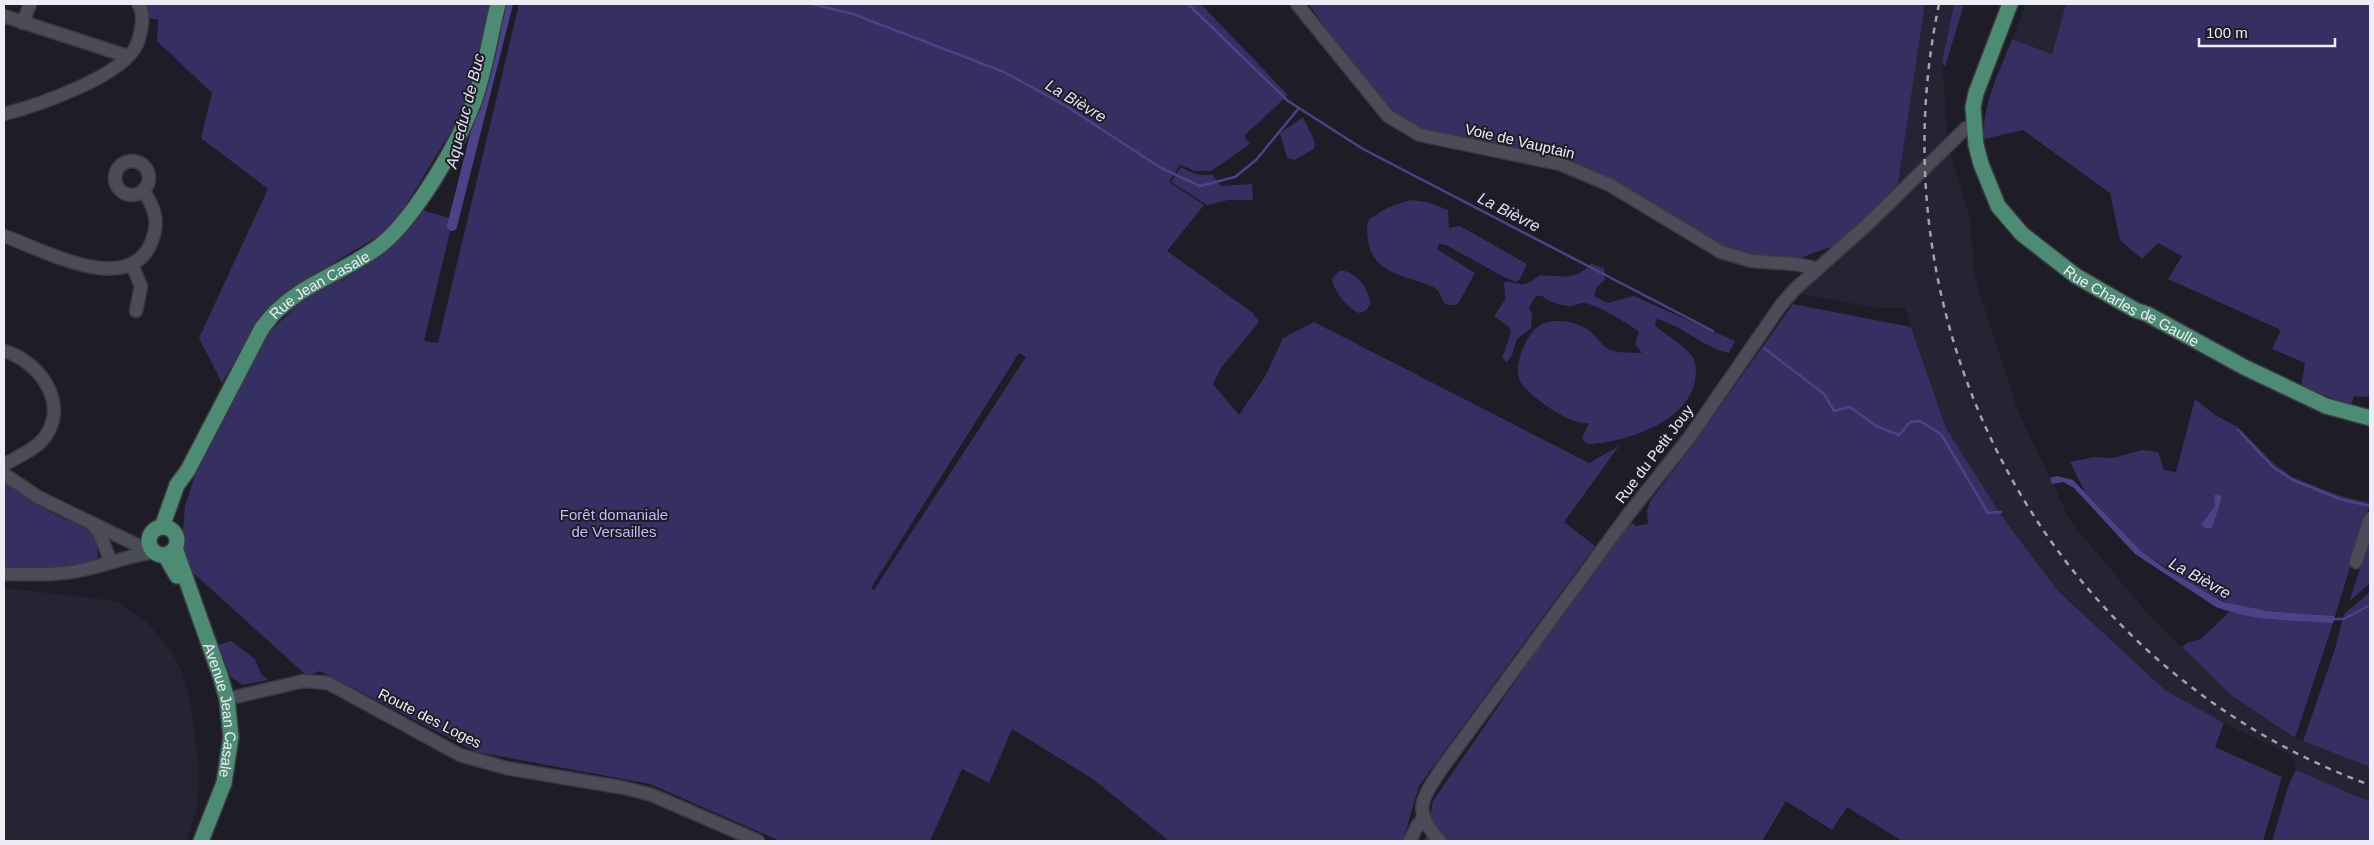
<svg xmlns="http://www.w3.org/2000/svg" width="2374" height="845" viewBox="0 0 2374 845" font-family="Helvetica,sans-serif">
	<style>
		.built { fill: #252434 }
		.green { fill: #362f62; fill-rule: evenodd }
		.water { fill: #4c4287 }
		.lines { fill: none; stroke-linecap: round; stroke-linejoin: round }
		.stream { stroke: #4c4287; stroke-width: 2.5 }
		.canal { stroke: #4c4287; stroke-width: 10 }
		.minor-casing { stroke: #3a3a42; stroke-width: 15 }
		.major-casing { stroke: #3a3a42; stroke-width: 18 }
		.minor { stroke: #4c4b58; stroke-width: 12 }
		.major { stroke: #4e8b75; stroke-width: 15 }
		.rail { stroke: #a4a3ad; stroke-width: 2.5; stroke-dasharray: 6 6; stroke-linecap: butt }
		.labels { text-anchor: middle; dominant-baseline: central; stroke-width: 4; stroke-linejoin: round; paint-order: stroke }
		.street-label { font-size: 15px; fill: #ededf5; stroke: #1d1c27 }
		.park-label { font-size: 15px; fill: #bfbcf8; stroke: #1d1c27 }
		.water-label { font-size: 16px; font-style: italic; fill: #e1e0f5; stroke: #1d1c27 }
	</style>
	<rect width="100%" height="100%" fill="#1d1c27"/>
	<!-- built -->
	<path class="built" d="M1925,4H1954L1942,62L1948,145L1970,218L1975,278L2017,409L2071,522L2149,615L2231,695L2295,738L2370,767V802L2296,770L2292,756L2224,723L2165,690L2058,591L2003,518L1946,428L1905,308H1877L1801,294L1880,219L1897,190Z
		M2026,4H2066L2052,54L2012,39Z
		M4,588L117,601L147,622L170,650L180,667L189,695L199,765L198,805L187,841H4Z"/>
	<!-- green -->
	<path class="green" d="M144,4H491L472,85L453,128L396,221L387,231L294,286L273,302L255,325L222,383L199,338L268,189L201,138L212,93L157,41L158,20L150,18Z
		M519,4H1201L1288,95L1244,136L1250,144L1211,171H1195L1180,165L1169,182L1204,205L1167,251L1253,313L1259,322L1221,368L1213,384L1239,415L1266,375L1283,338L1314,322L1589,463L1619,446L1564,522L1595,546L1419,786L1403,841H1169L1093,779L1012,729L989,783L962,769L930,841H780L650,784L477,752L320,671L307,676L191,571L182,543L185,506L197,469L270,331L304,299L392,247L408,229L421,210L453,219L424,341L438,343ZM1019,353L1026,357L874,590L871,588Z
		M1309,4H1925L1897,190L1833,246L1800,258H1762L1734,251L1715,242L1589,168L1566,161L1427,130C1415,124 1400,118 1390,109C1358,80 1334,39 1309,4Z
		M1954,4H1964L1945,67L1942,62Z
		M2066,4H2370V389L2368,397L2354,396L2351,405L2301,386L2305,363L2272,349L2281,330L2168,279L2182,256L2158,243L2142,259L2120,240L2110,193L2023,130L1984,139C1982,104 2000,71 2012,39L2052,54Z
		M1303,117L1315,142L1314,149L1294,160L1287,158L1280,133Z
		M1181,167C1192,173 1200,177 1212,174L1221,186L1252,184L1253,200H1228L1207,205L1171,182Z
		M1410,200L1427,202L1448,210L1449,228L1460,226L1527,264L1520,279L1516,282L1506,278L1446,245L1438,244V250L1475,273L1458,304C1437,309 1446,293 1433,287C1409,276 1376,275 1369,245C1367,236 1366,228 1369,219L1389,207Z
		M1591,264L1604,268L1605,280L1597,287L1594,296L1607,303L1634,296L1735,341L1729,353C1702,347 1682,325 1656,319L1655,326C1665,334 1688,348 1693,358C1697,366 1696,374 1695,381C1687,422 1628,441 1592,444L1586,443L1582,438L1589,423C1572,427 1528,396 1520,381C1513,367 1525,338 1536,328C1550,316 1579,321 1592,333C1598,338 1601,345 1608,349C1618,354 1631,352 1642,353L1635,344L1639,332C1629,324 1595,303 1583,303C1579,303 1575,306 1571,306C1560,306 1550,302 1542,296H1536L1529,307L1532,314L1531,328L1517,339L1512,355L1507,362L1502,358L1511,333L1509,327L1494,316L1505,300L1504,282C1523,282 1521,290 1540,275C1561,276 1575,281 1591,264Z
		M1339,271C1354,269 1371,290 1370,305L1365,311L1359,313C1348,309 1333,290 1332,279Z
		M1793,304L1911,327L1946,428L2003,518L2058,591L2165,690L2224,723L2215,747L2282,777L2263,841H1902L1847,807L1832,830L1786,801L1762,841H1425L1433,801L1627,519L1636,526L1648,524L1647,511L1650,501L1689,450Z
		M2195,399L2215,415L2238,427L2273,463L2292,477L2340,496L2370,503L2335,616L2267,611L2233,606L2192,585L2140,550L2085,492L2070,462L2094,457L2113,458L2142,450L2158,452L2164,470L2176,472Z
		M4,481C18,491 32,502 47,510C70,524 102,524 97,560L62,567L4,569Z
		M2370,540V583L2349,602Z
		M2370,592V767L2303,741L2335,649L2344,614Z
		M2229,612L2277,620L2333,623L2295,738L2231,695L2182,647L2187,643L2201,639Z
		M231,641L255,659L261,674L268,680L242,685L231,677L218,645Z
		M2296,770L2370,802V841H2272L2289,784Z"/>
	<!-- water -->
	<path class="water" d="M2057,476L2073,480L2140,550L2166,569L2223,602L2267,611L2335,616L2333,623C2295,621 2252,621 2216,607L2135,554L2074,488L2063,482L2052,484L2050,478Z
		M2214,495H2218L2222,497L2212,528H2206L2201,525L2215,506Z"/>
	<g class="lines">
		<!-- stream -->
		<path class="stream" d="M812,4L853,14L1004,72L1066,106L1161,168L1200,186L1235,177L1256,160L1299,108
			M1188,4L1288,101L1363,149L1713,331
			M1764,348L1824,394L1834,411L1850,407L1876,426L1899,435L1910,422L1920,421L1941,434L1988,513L2001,512
			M2238,430L2274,468L2293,480L2340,499L2370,506
			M2333,619H2344L2370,605"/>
		<!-- canal -->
		<path class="canal" d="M452,226L508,4"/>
		<defs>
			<path id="minor" d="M1297,4L1388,116L1420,135L1560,164L1610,185L1721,252L1752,261L1795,264L1811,267L1814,271
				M4,16L127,56
				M23,23L30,4
				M4,114C36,106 124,76 137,44C139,40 140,34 141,29C143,21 143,10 138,4
				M115 178a17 17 0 1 1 34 0a17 17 0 1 1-34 0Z
				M4,236C42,249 128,298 151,243C160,222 155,208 143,190
				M132,265L141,286L136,311
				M4,351C37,360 68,400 47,434C38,449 18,456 4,465
				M4,474L38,497L139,546
				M93,525L99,532L111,562
				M2356,562L2370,519
				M4,574C30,574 56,576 82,570C107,565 129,555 155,552
				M227,699L303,681L328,683L460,755L506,768L625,788L652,795L758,841
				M1410,841L1417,826L1423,819
				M1440,841C1411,810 1422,799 1442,768L1627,516L1689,438L1781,305L1795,289L1868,224L1966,128L1975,129"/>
			<g id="major">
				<path id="s1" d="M2010,4L1976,93L1973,107L1976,145L1981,164L1998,206L2022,234L2076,276L2135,310L2147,314L2244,367L2326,406L2370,418"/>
				<path id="s2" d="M162,527L177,485L188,470L262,328C268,321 273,313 280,308C307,283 344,271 374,250C411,226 457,145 473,104C485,72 490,36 498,4"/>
				<circle cx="163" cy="541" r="14"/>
				<path id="s3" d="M175,548L220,675L227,699L231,737L224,783L201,841"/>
				<path d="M165,555L177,576"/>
			</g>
		</defs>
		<!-- minor casing -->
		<use href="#minor" class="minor-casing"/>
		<!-- major casing -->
		<use href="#major" class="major-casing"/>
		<!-- minor -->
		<use href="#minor" class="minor"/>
		<!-- major -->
		<use href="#major" class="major"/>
		<!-- rail -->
		<path class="rail" d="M1939,4C1870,334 2052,669 2370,785"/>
	</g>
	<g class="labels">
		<!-- street labels -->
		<g class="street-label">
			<text transform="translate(1520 141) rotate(13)">Voie de Vauptain</text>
			<text stroke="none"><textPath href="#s2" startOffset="296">Rue Jean Casale</textPath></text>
			<text stroke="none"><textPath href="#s1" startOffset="381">Rue Charles de Gaulle</textPath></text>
			<text transform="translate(1654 454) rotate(-53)">Rue du Petit Jouy</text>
			<text stroke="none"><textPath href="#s3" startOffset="170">Avenue Jean Casale</textPath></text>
			<text transform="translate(430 718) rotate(27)">Route des Loges</text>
		</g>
		<!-- park labels -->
		<g class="park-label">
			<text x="614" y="514">Forêt domaniale<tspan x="614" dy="17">de Versailles</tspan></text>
		</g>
		<!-- water labels -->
		<g class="water-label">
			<text transform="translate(1076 101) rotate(31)">La Bièvre</text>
			<text transform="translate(465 111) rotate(-76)">Aqueduc de Buc</text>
			<text transform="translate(1509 212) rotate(27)">La Bièvre</text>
			<text transform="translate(2200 578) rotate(29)">La Bièvre</text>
		</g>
	</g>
	<!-- border -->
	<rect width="2374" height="845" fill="none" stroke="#ededf5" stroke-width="10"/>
	<!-- scale -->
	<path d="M2199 38v8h136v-8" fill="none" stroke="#ededf5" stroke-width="2.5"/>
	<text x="2206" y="38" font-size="15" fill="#ededf5" stroke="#1d1c27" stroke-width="4" paint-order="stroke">100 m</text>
</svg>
